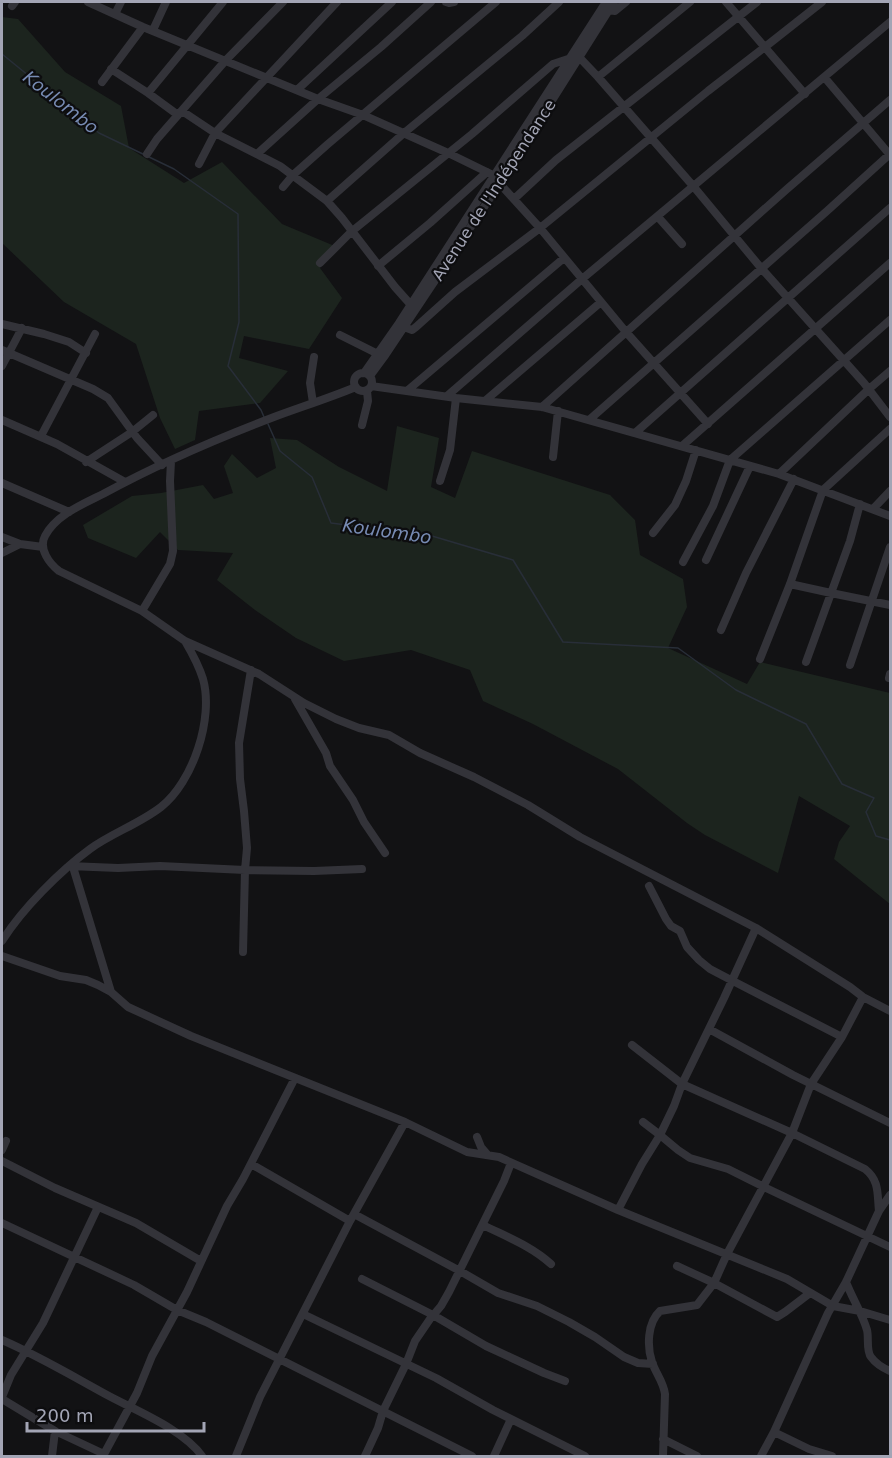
<svg xmlns="http://www.w3.org/2000/svg" width="892" height="1458" viewBox="0 0 892 1458" font-family="'DejaVu Sans',sans-serif">
	<style>
		.green { fill: #1c241e }
		.lines { fill: none; stroke-linecap: round; stroke-linejoin: round }
		.stream { stroke: #282e38; stroke-width: 1.5 }
		.minor { stroke: #333339; stroke-width: 8 }
		.labels { text-anchor: middle; dominant-baseline: central; stroke-width: 4.5; stroke-linejoin: round; paint-order: stroke }
		.street-label { font-size: 16px; fill: #a3a5b5; stroke: #0d0d0f }
		.water-label { font-size: 18px; font-style: italic; fill: #778bb3; stroke: #0d0d0f }
	</style>
	<rect width="100%" height="100%" fill="#121214"/>
	<!-- green -->
	<path class="green" d="M2,17L18,19L65,72L121,106L129,148L184,183L222,162L282,224L337,247L320,268L342,298L309,349L244,336L239,358L288,371L260,403L199,411L195,440L175,449L160,418L136,344L64,302L2,243Z
		M397,426L439,438L431,487L455,498L472,451L610,495L635,520L640,555L683,579L687,607L668,648L747,684L760,662L890,693V904L834,859L839,842L850,826L799,796L778,873L705,835L687,823L618,769L533,724L483,701L470,670L411,650L344,661L296,638L255,610L217,580L233,553L178,550L160,532L136,558L88,538L83,525L132,496L161,493L203,485L214,499L233,493L224,466L232,454L257,478L276,468L270,438L297,440L339,467L387,491Z"/>
	<g class="lines">
		<!-- stream -->
		<path class="stream" d="M2,54L99,133L145,155
			M149,157L174,169L238,214L239,322L228,366L261,410L264,417
			M268,424L280,451L312,477L331,523L432,536L513,560L563,642L678,648L736,690L806,724L842,784L874,798L866,812L876,836L890,840"/>
		<!-- minor -->
		<path class="minor" d="M88,2L143,27L318,99L363,115L448,153L491,174L540,228L626,332L708,424
			M446,2L449,3L454,2
			M726,2L805,94
			M12,6L15,2
			M608,10L615,11L626,2
			M115,14L121,2
			M153,30L166,2
			M579,57L598,77L694,187L761,268L864,383L890,417
			M111,69L148,93L178,115
			M598,77L690,2
			M825,78L890,155
			M102,82L143,27
			M297,90L392,2
			M148,93L223,2
			M182,111L215,133L280,166L327,201L342,218L395,287L411,305
			M147,154L157,139L226,60L283,2
			M257,154L318,99L381,47L431,2
			M199,164L215,133L337,2
			M283,187L293,175L328,144L496,2
			M514,199L556,160L757,2
			M327,201L404,133L522,36L559,2
			M658,217L682,244
			M320,263L351,232L472,134L553,64L568,59
			M378,266L430,223L487,172
			M2,324L44,334L69,342L86,353
			M404,327L412,330L416,327L455,292L540,228L708,91L765,47L822,2
			M340,335L378,354
			M2,350L93,389L108,398L137,438L162,465
			M2,366L22,328
			M354 382a9 9 0 1 1 18 0a9 9 0 1 1-18 0Z
			M364,373L399,323L606,2
			M370,376L384,357L500,183L614,2
			M371,386L456,398L542,407L779,474L890,516
			M356,387C329,398 301,407 274,417C216,439 158,464 103,494C83,504 56,515 45,536C38,549 50,564 59,571L142,611L185,641L259,674L304,703L336,719L359,728L389,735L420,753L474,777L528,805L580,837L756,928L850,987L863,997L890,1011
			M408,390L564,258
			M447,396L582,279L890,22
			M486,400L601,302
			M313,403L310,383L314,357
			M542,407L787,189L890,100
			M2,420L57,444L125,482
			M589,420L827,211L890,154
			M362,425L368,401L367,391
			M635,433L890,208
			M41,436L95,334
			M682,446L890,263
			M553,457L558,411
			M86,462L132,432L153,415
			M779,474L869,389L890,371
			M440,481L450,450L456,398
			M2,483L69,512
			M873,509L890,491
			M653,533L675,505L686,481L696,450
			M2,537L20,544
			M2,553L20,544L43,547
			M706,560L750,466
			M683,562L713,506L730,460L890,320
			M790,584L831,593L890,605
			M142,611L170,564L173,551L170,481L171,461
			M721,630L746,573L794,479
			M760,659L790,584L823,490L890,429
			M806,662L850,541L860,504
			M850,665L890,547
			M889,678L890,674
			M295,699L326,753L330,766L353,800L364,822L385,853
			M69,866L118,868L160,866L245,870L314,871L362,869
			M73,867L111,992
			M649,886L666,919L671,926L680,931L687,947L699,960L710,969L731,980L842,1037
			M2,941C22,909 60,871 90,849C112,833 139,824 161,807C193,782 214,718 203,679C199,666 192,653 185,641
			M243,952L245,870L247,848L244,811L240,779L239,743L251,670
			M2,956L60,976L86,980L98,985L111,992L128,1007L191,1036L405,1122L467,1152L499,1157L618,1210L787,1279L833,1306L860,1311L890,1320
			M709,1029L793,1075L890,1123
			M632,1045L682,1084L792,1133L865,1169C880,1181 877,1194 879,1211
			M643,1122L660,1135L674,1106L682,1084L724,998L756,928
			M477,1137L481,1147L487,1154
			M2,1150L6,1141
			M2,1161L55,1188L136,1223L201,1261
			M251,1164L350,1221
			M618,1210L642,1164L660,1135L678,1150L690,1158L728,1169L764,1187L890,1247
			M354,1214L460,1271L498,1293L537,1306L569,1322L595,1337L624,1357L638,1363L653,1364
			M2,1223L134,1285L177,1310L206,1322L472,1456
			M483,1225C507,1237 531,1246 551,1264
			M677,1266L714,1283L727,1254L792,1133L811,1084L842,1037L863,997
			M362,1279L433,1315L486,1346L544,1373L565,1381
			M846,1282C852,1298 862,1313 867,1330C869,1338 866,1351 871,1357C876,1364 883,1368 890,1371
			M303,1314L436,1378L493,1410L585,1456
			M2,1340C39,1356 74,1377 109,1396C137,1411 184,1430 202,1456
			M2,1397L11,1375L43,1323L98,1207
			M2,1399L55,1431L104,1454
			M774,1432L809,1449L832,1456
			M663,1439L697,1456
			M52,1456L55,1431
			M103,1456L137,1393L152,1356L187,1292L227,1206L243,1179L295,1078
			M236,1456L260,1397L350,1221L405,1122
			M365,1456L378,1428L383,1411L406,1364L415,1341L430,1319L441,1306L449,1292L504,1181L511,1163
			M494,1456L511,1419
			M663,1456L665,1394C663,1381 656,1374 652,1362C647,1347 647,1323 660,1311L697,1305L714,1283L777,1317L785,1312L810,1293
			M761,1456L774,1432L828,1313L846,1282L879,1211L890,1195"/>
	</g>
	<g class="labels">
		<!-- street labels -->
		<g class="street-label">
			<text transform="translate(494 190) rotate(-57)">Avenue de l'Indépendance</text>
		</g>
		<!-- water labels -->
		<g class="water-label">
			<text transform="translate(61 102) rotate(38)">Koulombo</text>
			<text transform="translate(387 531) rotate(8)">Koulombo</text>
		</g>
	</g>
	<!-- border -->
	<rect width="892" height="1458" fill="none" stroke="#a3a5b5" stroke-width="6"/>
	<!-- scale -->
	<path d="M27 1422v9h177v-9" fill="none" stroke="#a3a5b5" stroke-width="3"/>
	<text x="36" y="1422" font-size="18" fill="#a3a5b5" stroke="#0d0d0f" stroke-width="4.5" paint-order="stroke">200 m</text>
</svg>
